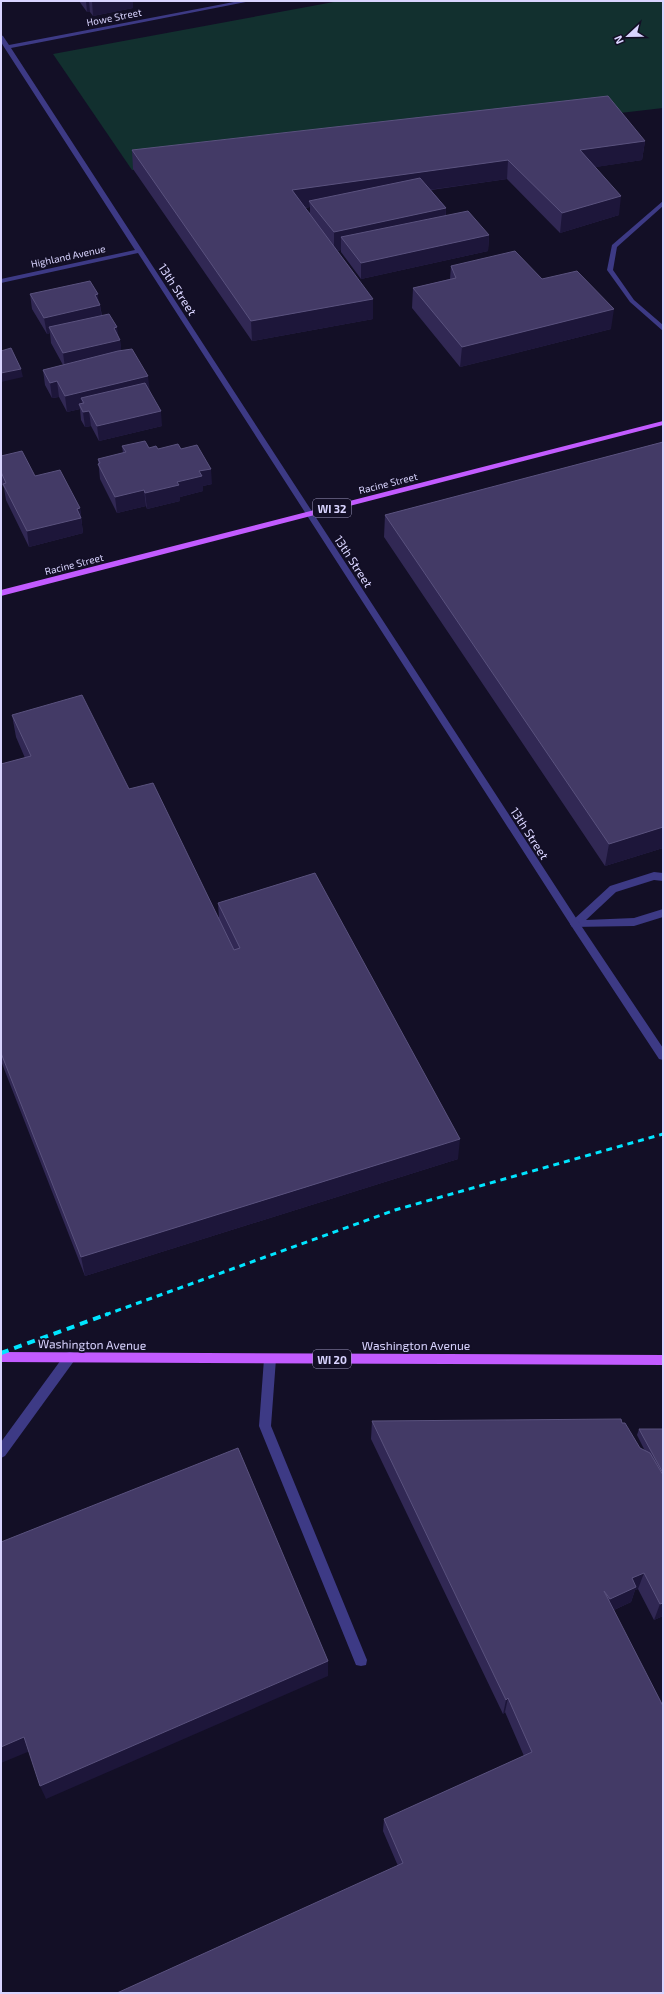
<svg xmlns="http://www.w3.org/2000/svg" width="664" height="1994" viewBox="0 0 664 1994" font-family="'Exo 2',sans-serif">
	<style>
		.green { fill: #12302f }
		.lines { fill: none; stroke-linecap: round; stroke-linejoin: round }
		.service { fill: #3d3a85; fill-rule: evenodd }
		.minor { fill: #3d3a85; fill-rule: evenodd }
		.primary { fill: #c25bff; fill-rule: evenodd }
		.rail-far1 { stroke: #00e5ff; stroke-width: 3; stroke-dasharray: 6 5; stroke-linecap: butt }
		.rail { stroke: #00e5ff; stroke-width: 4; stroke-dasharray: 8 6; stroke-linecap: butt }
		.wall { fill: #312854; fill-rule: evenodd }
		.shaded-wall { fill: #1d163a }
		.building { fill: #433a66; stroke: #5a527e }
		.labels { text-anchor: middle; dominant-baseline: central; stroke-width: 3.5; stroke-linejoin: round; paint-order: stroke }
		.far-street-label { font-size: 10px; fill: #d9d4ff; stroke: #130f26 }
		.shield { fill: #130f26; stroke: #9e99be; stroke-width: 1 }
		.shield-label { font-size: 11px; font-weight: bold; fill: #d9d4ff }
		.street-label { font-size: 12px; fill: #d9d4ff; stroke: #130f26 }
	</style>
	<rect width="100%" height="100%" fill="#130f26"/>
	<!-- green -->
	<path class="green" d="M339,1H663V108L132,170L53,54Z"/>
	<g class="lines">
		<!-- service -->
		<path class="service" d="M663,201V206L617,247L613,270L634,300L663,325V331L630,302L607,270L612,245Z
			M654,872L663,873V881L654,880L616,892L586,920L634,918L663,909V917L634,926L572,927L570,924L572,921L610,886Z
			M70,1352L74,1353L76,1357L74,1361L5,1456L1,1458V1442L66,1353Z
			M270,1354L274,1355L276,1359L271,1426L367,1660L366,1665L361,1666L356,1665L259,1426L264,1359L266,1355Z"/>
		<!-- minor -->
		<path class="minor" d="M239,1H251L11,48L578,921L663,1048V1060L659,1059L572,927L138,253L1,283V279L135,250L4,47L1,42V35L3,36L9,45Z"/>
		<!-- primary -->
		<path class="primary" d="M663,421V425L1,596V590Z
			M1,1352L663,1355V1365L1,1362Z"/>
		<!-- rail-far1 -->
		<path class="rail-far1" d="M105,1315L395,1210L663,1134"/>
		<!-- rail -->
		<path class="rail" d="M1,1353L108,1314"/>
	</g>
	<!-- wall -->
	<path class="wall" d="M79,1H133V8L93,16L90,12H87Z
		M645,141L642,160L595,167L619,215L560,233L507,179L431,190L446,208V216L489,235L488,251L361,279L341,252V250L337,251L373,319L252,341L133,169L132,150ZM310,207V213L305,208Z
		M451,266L611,329L460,367L412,308L413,288L450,279Z
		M30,294L99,303L100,305L102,316L118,336L120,340L121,351L150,391L162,426L99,441L91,426L85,427L81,420L80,409L67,412L59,397L52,398L45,385L43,370L63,365L51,343L50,333L47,334L32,309Z
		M663,442V848L605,866L384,537L385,515Z
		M122,446L149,448L158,449H181L212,484L203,486V491L180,497V501L147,509L146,506L117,513L100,479L98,459L123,453Z
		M1,456L35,476L80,508L83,533L29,547L6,500L4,488L1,482Z
		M12,715L129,789L219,918L218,903L458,1159L85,1276L1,1061V764L25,758L16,737Z
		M372,1421L622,1423L640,1448L645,1451L637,1435L639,1429H663V1616L654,1620L638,1589L635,1590L631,1602L614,1610L663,1993L398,1866L383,1831L384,1819L524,1756L505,1712L503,1714L371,1439Z"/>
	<!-- shaded-wall -->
	<path class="shaded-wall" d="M86,1H89L90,12H87Z
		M92,1H133V8L93,16Z
		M645,141L642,160L577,170L580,150Z
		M508,160L507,179L313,206L309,201L310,207L293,209L292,190Z
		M621,196L619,215L560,233L562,213Z
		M446,208L445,227L341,237V250L334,252V232Z
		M489,235L488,251L361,279V263Z
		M98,294L99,306L100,305L102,321L49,327L50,333L47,334L44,318L95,295Z
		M373,299V319L252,341L251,321Z
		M614,309L611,329L460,367L462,347Z
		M117,327L119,340H120L122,355L65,368L63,353L114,328Z
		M21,369L23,377L1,382V373Z
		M148,376L150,392L84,403L81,398L83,408L79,404L80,409L67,412L65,396Z
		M57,381L59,397L52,398L50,383Z
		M89,411L91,426L85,427L83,412Z
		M161,411L162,426L99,441L97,426Z
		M211,469L212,484L203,486V491L180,497V501L147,509L145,493L199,471Z
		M144,490L146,506L117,513L115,497Z
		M80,508L83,533L29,547L27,531L77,509Z
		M663,827V848L605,866L609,844Z
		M460,1139L458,1159L85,1276L81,1257Z
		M644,1573L638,1589L635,1590L631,1602L605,1614L610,1599L632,1578Z
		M663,1603V1616L654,1620L660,1604Z
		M328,1661V1676L46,1799L40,1786Z
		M508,1698L505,1712L503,1714L506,1700Z
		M24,1737L30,1751L1,1763V1747Z"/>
	<!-- building -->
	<path class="building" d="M608,96L645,141L580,150L621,196L562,213L508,160L292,190L373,299L251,321L132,150Z
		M420,178L446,208L334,232L309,201Z
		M468,211L489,235L361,263L341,237Z
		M515,251L542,279L577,271L614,309L462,347L413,288L456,278L451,266Z
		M90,281L98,294L95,295L100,305L44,318L30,294Z
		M109,314L117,327L114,328L120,340L63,353L49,327Z
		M11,348L21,369L1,373V351Z
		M132,349L148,376L65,396L57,381L50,383L43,370L118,351Z
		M145,383L161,411L97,426L89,411L83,412L79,404L84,403L81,398Z
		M145,441L149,448L156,446L158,449L178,444L181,449L197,445L211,469L199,471L202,476L177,482L179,485L145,493L144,490L115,497L98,464L100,463L98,459L126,452L122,446Z
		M663,442V827L609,844L385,515Z
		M22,451L35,476L60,470L80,508L77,509L81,518L27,531L3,484L6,483L1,472V456Z
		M82,695L129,789L153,783L234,950L240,948L218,903L315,873L460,1139L81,1257L1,1053V764L31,756L12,715Z
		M621,1419L622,1423H625L640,1448L650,1453L663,1475V1603L660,1604L644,1573L632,1578L636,1587L610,1599L604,1591L663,1706V1993H117L403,1863L384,1819L532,1752L508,1698L506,1700L372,1421Z
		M639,1429H663V1473Z
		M238,1448L328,1661L40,1786L24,1737L1,1747V1542Z"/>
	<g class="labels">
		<!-- far-street labels -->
		<g class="far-street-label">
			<text transform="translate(114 17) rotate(-11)">Howe Street</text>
			<text transform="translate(68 256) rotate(-12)">Highland Avenue</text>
			<text transform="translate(388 483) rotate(-14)">Racine Street</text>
			<text transform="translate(74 564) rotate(-14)">Racine Street</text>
		</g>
		<!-- shield labels -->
		<g class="shield">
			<rect x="313" y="499" width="38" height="18" rx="3"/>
			<rect x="313" y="1350" width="38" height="18" rx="3"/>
		</g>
		<g class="shield-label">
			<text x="332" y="508">WI 32</text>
			<text x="332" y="1359">WI 20</text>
		</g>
		<!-- street labels -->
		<g class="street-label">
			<text transform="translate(178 289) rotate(57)">13th Street</text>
			<text transform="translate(354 561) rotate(57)">13th Street</text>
			<text transform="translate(530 833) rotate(57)">13th Street</text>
			<text transform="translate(92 1344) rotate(1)">Washington Avenue</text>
			<text x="416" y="1345">Washington Avenue</text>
		</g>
	</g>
	<!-- border -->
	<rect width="664" height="1994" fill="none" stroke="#d9d4ff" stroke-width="4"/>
	<!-- north arrow -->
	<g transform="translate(628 36) rotate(248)" stroke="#130f26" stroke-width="3" paint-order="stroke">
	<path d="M0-3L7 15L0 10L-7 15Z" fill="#d9d4ff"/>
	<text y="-6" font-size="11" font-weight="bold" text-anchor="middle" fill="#d9d4ff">N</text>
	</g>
</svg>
